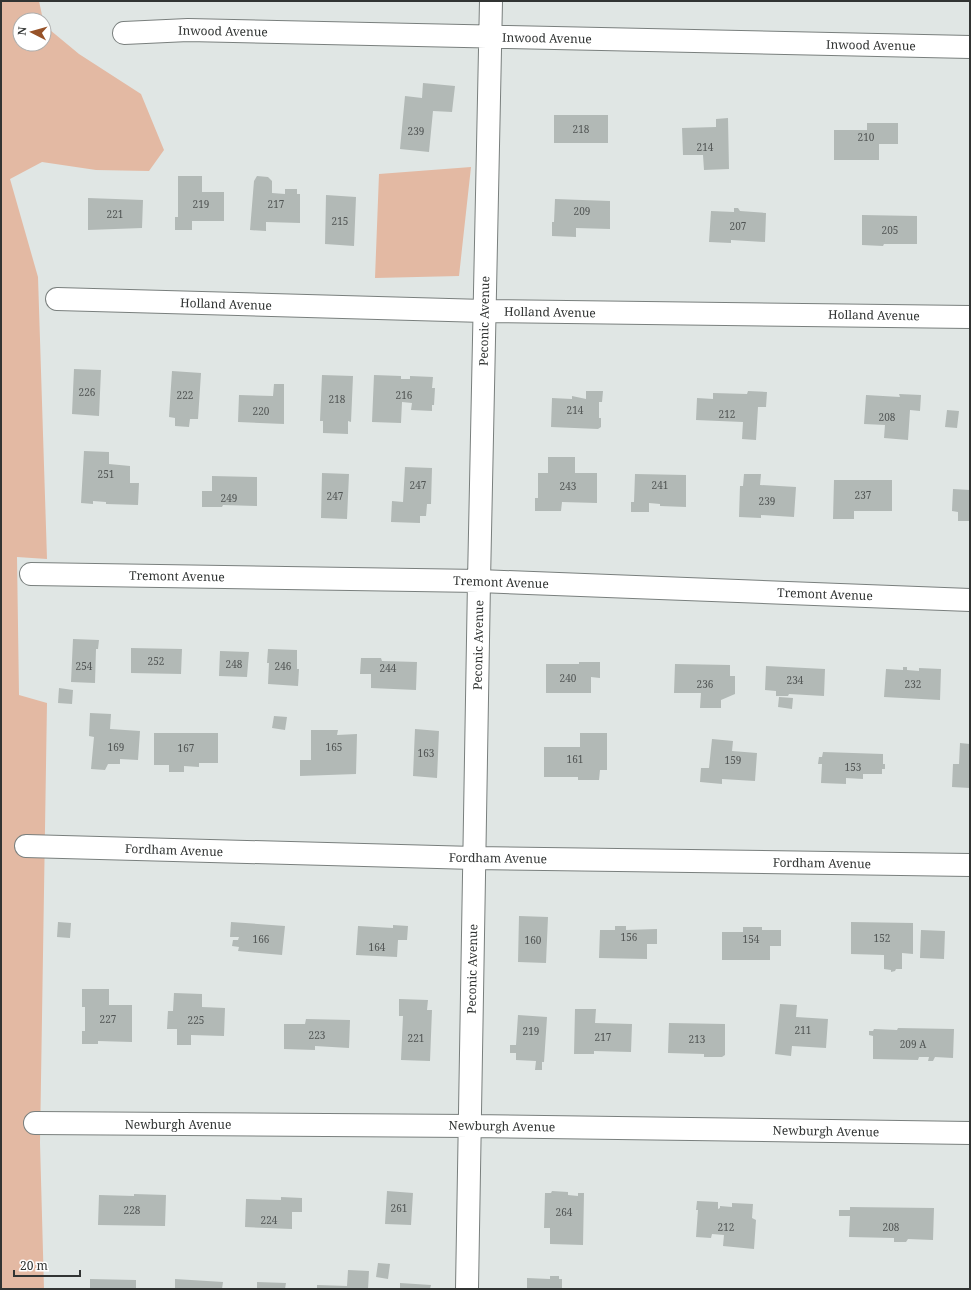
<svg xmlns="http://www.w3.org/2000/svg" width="971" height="1290" viewBox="0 0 971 1290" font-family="'Noto Serif',serif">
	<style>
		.green { fill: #e3b9a3 }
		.building { fill: #b2b9b6 }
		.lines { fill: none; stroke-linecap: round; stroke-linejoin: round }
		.minor-casing { stroke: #797f7d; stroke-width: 24 }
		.minor { stroke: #fff; stroke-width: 22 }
		.labels { text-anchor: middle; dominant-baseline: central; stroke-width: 3; stroke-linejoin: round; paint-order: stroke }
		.number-label { font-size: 10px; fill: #515554 }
		.street-label { font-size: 12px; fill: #313433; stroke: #fff }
	</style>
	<rect width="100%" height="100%" fill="#e0e6e4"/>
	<!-- green -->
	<path class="green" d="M1,1H39L43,20H20V44H44V25L79,54L141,94L164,150L149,171L96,170L42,162L10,179L38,277L47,559L17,557L19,695L47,703L40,1143L44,1289H1Z
		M471,167L459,276L375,278L379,174Z"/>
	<!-- building -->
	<path class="building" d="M423,83L455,86L452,112L433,111L429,152L400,149L405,96L422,98Z
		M554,115H608V143H554Z
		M728,118L729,169L704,170L703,155H683L682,128L716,127V119Z
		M867,123H898V144H879V160H834V130H867Z
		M178,176H202V192H224V221H192V230H175V217H178Z
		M257,176L268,177L272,181V193L285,194V189H297V194H300V223L266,222V231L250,230L254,181Z
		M326,195L356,197L354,246L325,244Z
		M88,198L143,200L142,228L88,230Z
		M555,199L610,201V229L576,228V237L552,236V222H554Z
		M734,208H738L740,211L766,213L765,242L731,240V243L709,242L711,211L734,212Z
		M862,215L917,216V244H884L883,246L862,245Z
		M74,369L101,370L99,416L72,414Z
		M172,371L201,373L198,419H190L189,427L175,426V418L169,417Z
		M322,375L353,376L351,422L348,421V434L323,433V421H320Z
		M374,375L401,376V379H410V376L433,377L432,388H435L434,405H432V411L411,410L412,403L402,402L401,423L372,422Z
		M274,384H284V424L238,422L239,395L273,396Z
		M586,391H603L602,402H599V418H601V427L598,429L551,427L552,398L572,399V396L586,399Z
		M748,391L767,392L766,407H758L756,440L742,439L743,422L696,420L697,398L713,399V393L747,394Z
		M899,394L921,395L920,411L910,410L908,440L884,438L885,425L864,424L866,395L900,397Z
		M947,410L959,411L957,428L945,427Z
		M84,451L109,452V464L130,466V483H139L138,505L106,504V502L93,501V504L81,503Z
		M548,457H575V473H597V503L562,502L561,511H535V498H538V473H548Z
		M405,467L432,468L431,504H427L426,516H420V523L391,522L392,501L403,502Z
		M322,473L349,474L347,519L321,518Z
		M635,474L686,475V507L660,506V504L649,503V512H631V502H634Z
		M744,474H761L760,485L796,487L794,517L761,515V518L739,517L740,486H743Z
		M212,476L257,477V506L223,505L222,507H202V491H212Z
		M834,480H892V511H854V519H833Z
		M953,489L970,490V521H958V512L952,511Z
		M73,639L99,640L98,649H96L95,683L71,682Z
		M131,648L182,649L181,674L131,673Z
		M268,649L297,650V669H299L298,686L268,684L269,663H267Z
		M220,651L249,652L247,677L219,676Z
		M361,658H381L382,661L417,662L416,690L371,688V674H360Z
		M579,662H600V678L591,677V693H546V664H579Z
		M675,664L730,665V676H735V694L721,700V708H700L701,693H674Z
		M766,666L825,669L824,696L789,694L788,696H776V691L765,690Z
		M903,667H907V670L919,671V668L941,669L940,700L884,697L886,669L903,670Z
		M59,688L73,690L72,704L58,703Z
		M779,697L793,698L792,709L778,707Z
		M90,713L111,714L110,729L140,731L138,760L120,759V764H108L105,770L91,769L94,737L89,736Z
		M274,716L287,717L285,730L272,728Z
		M415,729L439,731L437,778L413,776Z
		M311,730H338L337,735L357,734L356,774L300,776V760H311Z
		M154,733H218V763H199V767L184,766V772H169V765H154Z
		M580,733H607V770H600L599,780H578V777H544V747H580Z
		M712,739L733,741L732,751L757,753L755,781L722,779V784L700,782L701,768H709Z
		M960,743L970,744V788L952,787L953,764H959Z
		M823,752L883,754V764H885V769H882V774H863V779L846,778V784L821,783L822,764H818L819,757H822Z
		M519,916L548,917L546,963L518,962Z
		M58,922L71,923L70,938L57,937Z
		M231,922L285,926L282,955L238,951L239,947L232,946L233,940H238L239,937H230Z
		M851,922L913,923V954L902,953V969H896L895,971L891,972V970L884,969V955L851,954Z
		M393,925L408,926L407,940H398L397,957L356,955L358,926L393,928Z
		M615,926H626V930L657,929V944H647V959L599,958L600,930H615Z
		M743,927H762V930H781V946H770V960H722V932H743Z
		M921,930L945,931L944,959L920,958Z
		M82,989H109V1005H132V1042L98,1041V1044H82V1031H85V1007H82Z
		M174,993L202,994V1007L225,1008L224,1036L191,1035V1045H177V1029H167L168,1011H173Z
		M399,999L428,1000L427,1010H432L430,1061L401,1060L403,1016H399Z
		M780,1004L797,1005L796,1017L828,1019L826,1048L792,1046L791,1056L775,1054Z
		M575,1009H596L595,1023L632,1024L631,1052L594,1051V1054H574Z
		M518,1015L547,1017L544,1062H542V1070H535L536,1061L516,1060V1053H510V1045H516Z
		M306,1019L350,1020L349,1048L315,1046V1050L284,1049V1024H305Z
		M669,1023L725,1024V1055L722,1057H704V1054L668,1053Z
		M898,1028L954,1029L953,1058L935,1057L933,1061H928L929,1057H919L918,1060L873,1059V1036L869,1035V1031H873L874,1029L897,1030Z
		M387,1191L413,1193L411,1225L385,1224Z
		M552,1191L568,1192V1195L578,1196V1193H584L583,1245L550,1244V1228H544L545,1193H551Z
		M134,1194L166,1195L165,1226L98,1225L99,1195L134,1196Z
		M281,1197L302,1198V1212H292V1229L245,1227L246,1199L281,1200Z
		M697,1201L718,1202V1209L720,1208V1206L732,1207V1203L753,1204L752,1218L756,1220L754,1249L723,1246L724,1235L712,1234L711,1238L696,1237L698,1210H696Z
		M850,1207L934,1208L933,1240L908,1239L906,1242H894V1238L849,1237L850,1216H839V1210H850Z
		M378,1263L390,1264L388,1279L376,1277Z
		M348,1270L369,1271L368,1289H317V1285L347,1286Z
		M550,1276H559V1279H562V1289H527V1278L550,1279Z
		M90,1279L136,1280V1289H90Z
		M175,1279L223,1282L222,1289H175Z
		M257,1282L286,1283L285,1289H257Z
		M400,1283L431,1285L430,1289H400Z"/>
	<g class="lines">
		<defs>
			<path id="minor" d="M124,33L188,30L970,47
				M57,299L484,311L970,317
				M31,574L479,581L970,600
				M26,846L474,858L970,865
				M35,1123L470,1126L970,1133
				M467,1289L479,581L491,1"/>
		</defs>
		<!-- minor casing -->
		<use href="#minor" class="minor-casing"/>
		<!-- minor -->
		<use href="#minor" class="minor"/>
	</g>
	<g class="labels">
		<!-- number labels -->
		<g class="number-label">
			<text x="581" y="129">218</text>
			<text x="416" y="131">239</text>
			<text x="866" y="137">210</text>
			<text x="705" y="147">214</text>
			<text x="201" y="204">219</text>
			<text x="276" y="204">217</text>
			<text x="582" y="211">209</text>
			<text x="115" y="214">221</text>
			<text x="340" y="221">215</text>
			<text x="738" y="226">207</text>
			<text x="890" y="230">205</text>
			<text x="87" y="392">226</text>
			<text x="185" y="395">222</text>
			<text x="404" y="395">216</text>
			<text x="337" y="399">218</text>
			<text x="575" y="410">214</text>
			<text x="261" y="411">220</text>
			<text x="727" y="414">212</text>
			<text x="887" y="417">208</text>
			<text x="106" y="474">251</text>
			<text x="418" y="485">247</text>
			<text x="660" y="485">241</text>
			<text x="568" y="486">243</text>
			<text x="863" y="495">237</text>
			<text x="335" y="496">247</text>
			<text x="229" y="498">249</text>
			<text x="767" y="501">239</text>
			<text x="156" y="661">252</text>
			<text x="234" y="664">248</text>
			<text x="84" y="666">254</text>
			<text x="283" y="666">246</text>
			<text x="388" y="668">244</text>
			<text x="568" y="678">240</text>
			<text x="795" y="680">234</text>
			<text x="705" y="684">236</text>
			<text x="913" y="684">232</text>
			<text x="116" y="747">169</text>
			<text x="334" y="747">165</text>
			<text x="186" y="748">167</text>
			<text x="426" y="753">163</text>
			<text x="575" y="759">161</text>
			<text x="733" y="760">159</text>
			<text x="853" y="767">153</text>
			<text x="629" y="937">156</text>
			<text x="882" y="938">152</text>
			<text x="261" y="939">166</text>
			<text x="751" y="939">154</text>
			<text x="533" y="940">160</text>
			<text x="377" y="947">164</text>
			<text x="108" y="1019">227</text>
			<text x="196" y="1020">225</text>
			<text x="803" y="1030">211</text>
			<text x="531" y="1031">219</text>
			<text x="317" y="1035">223</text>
			<text x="603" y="1037">217</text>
			<text x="416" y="1038">221</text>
			<text x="697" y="1039">213</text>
			<text x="913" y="1044">209 A</text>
			<text x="399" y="1208">261</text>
			<text x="132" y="1210">228</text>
			<text x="564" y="1212">264</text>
			<text x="269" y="1220">224</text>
			<text x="726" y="1227">212</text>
			<text x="891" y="1227">208</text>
		</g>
		<!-- street labels -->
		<g class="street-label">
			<text transform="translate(223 31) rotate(1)">Inwood Avenue</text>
			<text transform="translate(547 38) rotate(1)">Inwood Avenue</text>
			<text transform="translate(871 45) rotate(1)">Inwood Avenue</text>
			<text transform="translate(226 304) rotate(2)">Holland Avenue</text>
			<text transform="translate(550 312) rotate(1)">Holland Avenue</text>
			<text transform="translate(874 315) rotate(1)">Holland Avenue</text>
			<text transform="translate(484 321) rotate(-89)">Peconic Avenue</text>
			<text transform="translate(177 576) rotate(1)">Tremont Avenue</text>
			<text transform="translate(501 582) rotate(2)">Tremont Avenue</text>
			<text transform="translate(825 594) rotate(2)">Tremont Avenue</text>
			<text transform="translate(478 645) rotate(-89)">Peconic Avenue</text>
			<text transform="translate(174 850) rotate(2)">Fordham Avenue</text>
			<text transform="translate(498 858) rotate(1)">Fordham Avenue</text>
			<text transform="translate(822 863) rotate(1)">Fordham Avenue</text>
			<text transform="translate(472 969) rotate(-89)">Peconic Avenue</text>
			<text x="178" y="1124">Newburgh Avenue</text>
			<text transform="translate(502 1126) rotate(1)">Newburgh Avenue</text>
			<text transform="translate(826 1131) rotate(1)">Newburgh Avenue</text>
		</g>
	</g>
	<!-- border -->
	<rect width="971" height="1290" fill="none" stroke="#313433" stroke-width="4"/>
	<!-- north arrow -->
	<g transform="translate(32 32) rotate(276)"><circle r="19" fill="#ffffff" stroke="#adaead"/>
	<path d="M0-3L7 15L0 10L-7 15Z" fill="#975228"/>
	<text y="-6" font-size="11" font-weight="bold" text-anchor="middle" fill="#313433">N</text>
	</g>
	<!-- scale -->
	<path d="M14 1270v6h66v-6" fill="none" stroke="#313433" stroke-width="2"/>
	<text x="20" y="1270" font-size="12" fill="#313433" stroke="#ffffff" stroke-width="3" paint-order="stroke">20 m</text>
</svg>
